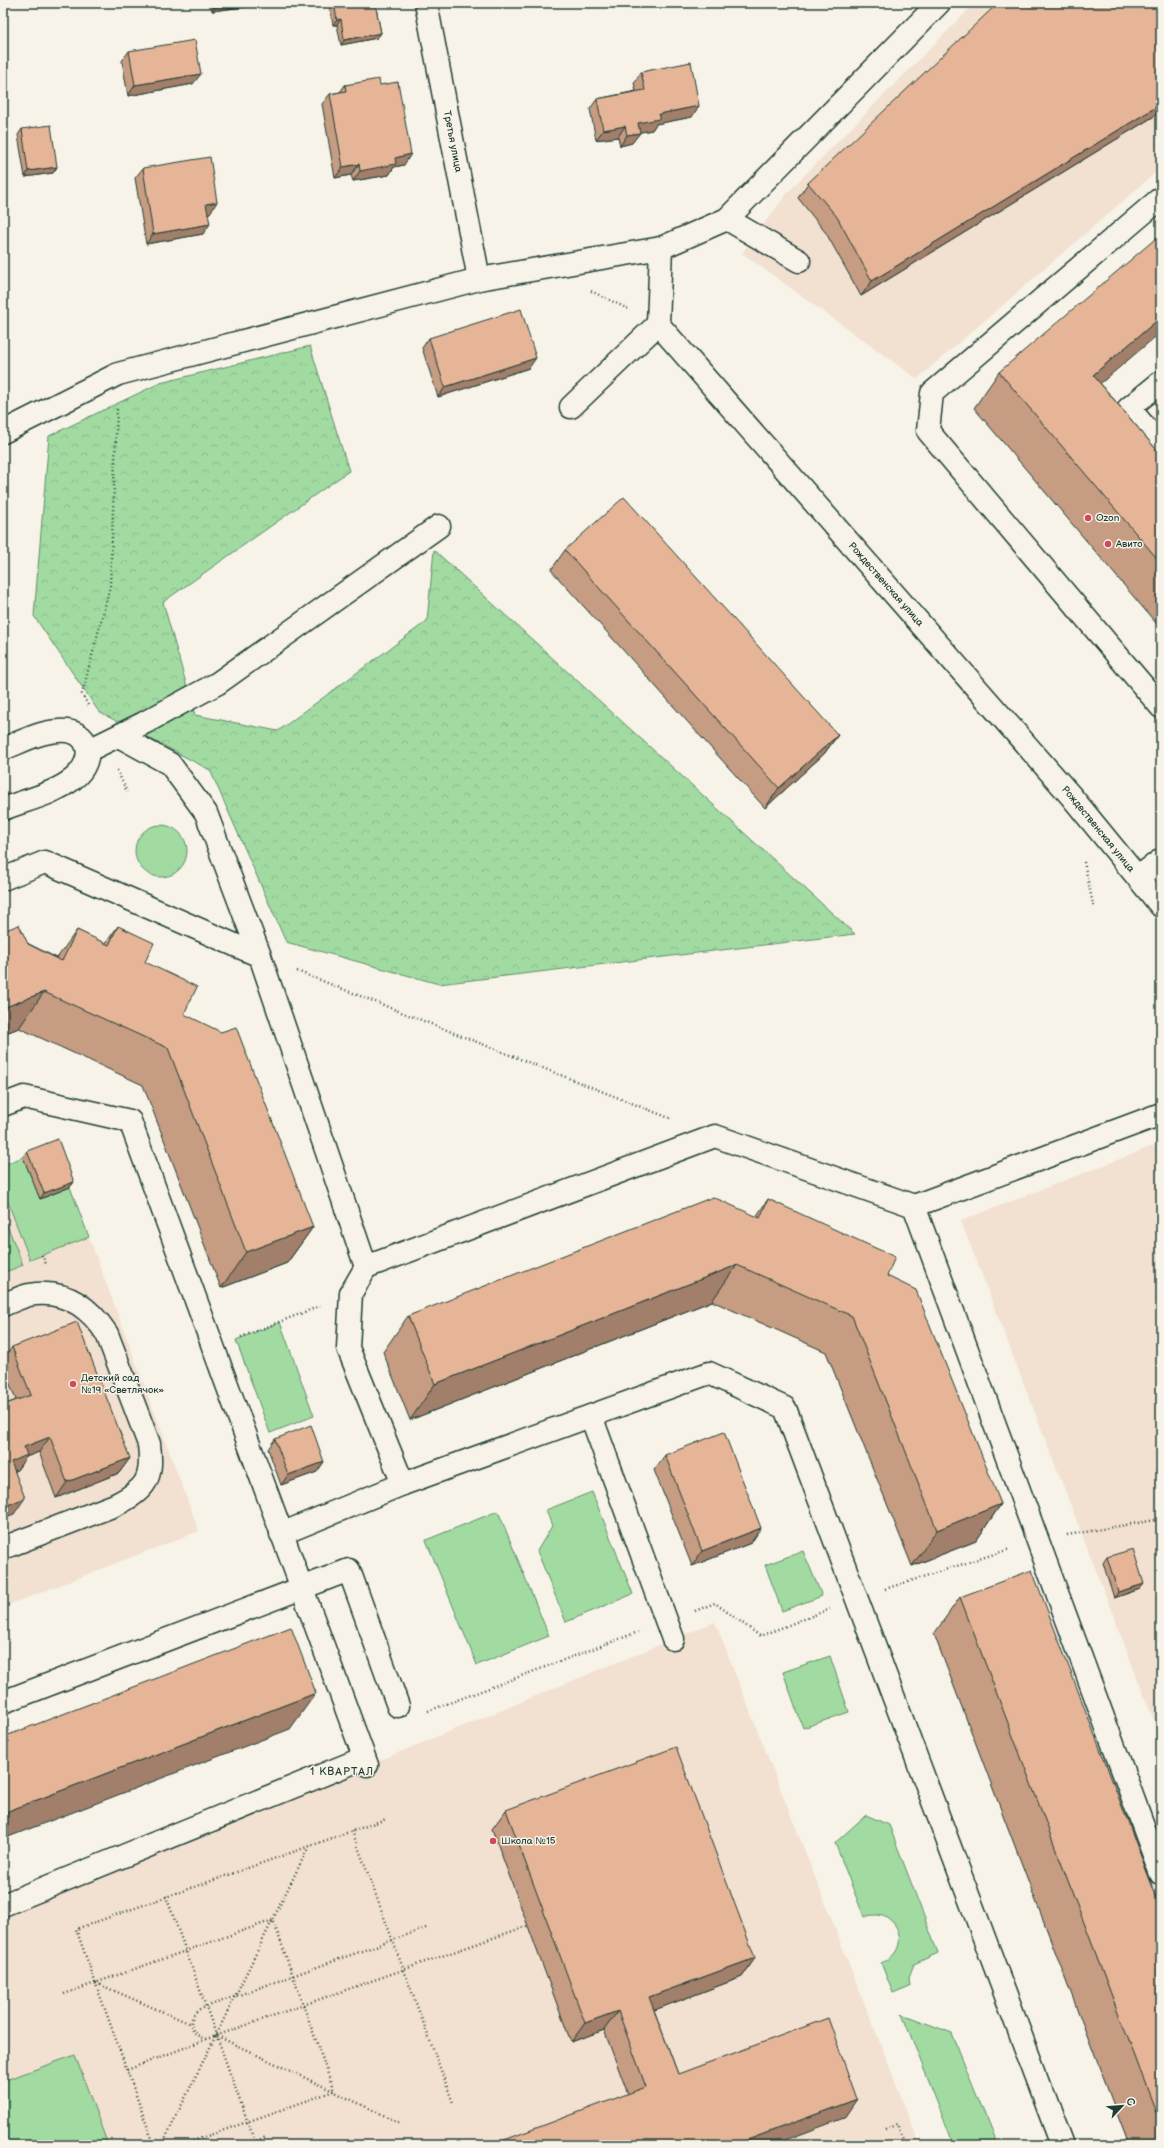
<svg xmlns="http://www.w3.org/2000/svg" width="1164" height="2148" viewBox="0 0 1164 2148" font-family="'Balsamiq Sans',sans-serif">
	<style>
		.built { fill: #f2e0d0 }
		.green { fill: #a1dba1; stroke: #608c6a }
		.forest { fill: url(#forest-crowns); stroke: #608c6a }
		.lines { fill: none; stroke-linecap: round; stroke-linejoin: round }
		.minor-casing { stroke: #1f3d34; stroke-width: 25 }
		.path { stroke: #1f3d34; stroke-width: 2.5; stroke-dasharray: 1 3; stroke-linecap: butt }
		.minor { stroke: #f7f3e8; stroke-width: 22 }
		.wall { fill: #c69c82; stroke: #1f3d34 }
		.shaded-wall { fill: #a17f6a; stroke: #1f3d34 }
		.building { fill: #e6b597; stroke: #1f3d34 }
		.poi-dot { fill: #d1495b; stroke: #f7f3e8; stroke-width: 1.5 }
		.labels { text-anchor: middle; dominant-baseline: central; stroke-width: 3; stroke-linejoin: round; paint-order: stroke }
		.street-label { font-size: 10px; fill: #1f3d34; stroke: #f7f3e8 }
		.poi-label { font-size: 10px; fill: #1f3d34; stroke: #f7f3e8; text-anchor: start }
		.neighbourhood-label { font-size: 11px; letter-spacing: 1px; fill: #1f3d34; stroke: #f7f3e8 }
	</style>
	<defs>
		<pattern id="forest-crowns" width="20" height="18" patternUnits="userSpaceOnUse"><rect width="20" height="18" fill="#a1dba1"/><path d="M2 6a3 3 0 1 1 6 0M12 15a3 3 0 1 1 6 0" fill="none" stroke="#8abd8b"/></pattern>
	</defs>
	<rect width="100%" height="100%" fill="#f7f3e8"/>
	<filter id="ink" filterUnits="userSpaceOnUse"><feTurbulence type="fractalNoise" baseFrequency=".025" numOctaves="2"/><feDisplacementMap in="SourceGraphic" scale="8" xChannelSelector="R" yChannelSelector="G"/><feConvolveMatrix kernelMatrix="1 2 1 2 8 2 1 2 1" color-interpolation-filters="sRGB"/></filter>
	<g filter="url(#ink)">
		<!-- built -->
		<path class="built" d="M975,3H1161V168L917,379L742,253L789,191Z
			M1161,1143V1739L961,1221Z
			M54,1144L199,1531L3,1607V1165Z
			M715,1622L920,2145H3V1916Z"/>
		<!-- green -->
		<path class="green" d="M135 851a26 26 0 1 1 52 0a26 26 0 1 1-52 0Z
			M23,1157L40,1199L70,1187L89,1237L30,1260L3,1189V1165Z
			M3,1215L23,1265L3,1273Z
			M280,1322L314,1416L270,1433L236,1340Z
			M592,1492L633,1594L566,1622L537,1551L552,1526L546,1510Z
			M498,1511L549,1636L477,1665L426,1540Z
			M803,1551L822,1596L782,1611L765,1565Z
			M830,1656L849,1712L803,1728L783,1672Z
			M866,1815L889,1825L938,1953L914,1964L909,1977L910,1986L893,1993L881,1963C914,1951 899,1905 864,1917L835,1843Z
			M902,2014L952,2033L997,2145H954Z
			M75,2055L108,2145H3V2081Z"/>
		<!-- forest -->
		<path class="forest" d="M310,346L349,471L163,602L195,715L278,731L427,621L434,550L855,934L439,984L286,942L210,770L99,712L34,616L49,436L160,383Z"/>
		<g class="lines">
			<defs>
				<g id="minor">
					<path id="s1" d="M426,3L479,279"/>
					<path d="M1161,198L932,393L928,431L1161,707"/>
					<path d="M727,219L799,261"/>
					<path id="s2" d="M661,248L658,324L1071,796L1161,906"/>
					<path d="M1161,382L1129,408L1161,446"/>
					<path d="M571,407L658,324"/>
					<path d="M3,432L118,374L479,279L661,248L727,219L939,3"/>
					<path d="M119,736L170,764L206,813L260,956L366,1267"/>
					<path d="M3,749C21,742 39,732 58,731C91,728 97,760 73,779C54,794 26,800 3,809"/>
					<path d="M89,750L144,723L218,683L439,526"/>
					<path d="M1138,877L1161,860"/>
					<path d="M3,879L45,862L260,956"/>
					<path d="M3,1105L24,1097L130,1121L367,1765"/>
					<path d="M914,1206L1161,1114"/>
					<path d="M3,1305C11,1302 20,1297 29,1295C64,1289 89,1306 107,1334L149,1444C153,1479 147,1489 115,1505L3,1548"/>
					<path d="M591,1416L673,1639"/>
					<path d="M403,1484L348,1348L351,1293L366,1267L715,1136L914,1206L1161,1874"/>
					<path d="M281,1534L403,1484L709,1373L785,1408L1062,2145"/>
					<path d="M3,1702L349,1570L398,1706"/>
					<path d="M3,1905L364,1758"/>
				</g>
			</defs>
			<!-- minor casing -->
			<use href="#minor" class="minor-casing"/>
			<!-- path -->
			<path class="path" d="M591,291L628,309
				M88,705L82,694L110,587L117,409
				M117,770L127,792
				M1084,862L1094,909
				M297,971L672,1119
				M42,1255L46,1264
				M241,1337L320,1306
				M1067,1535L1161,1519
				M885,1589L1010,1549
				M695,1611L715,1603L760,1636L830,1609
				M428,1711L638,1632
				M352,1831L453,2103
				M166,1896L256,2145
				M426,1928L200,2009C185,2019 190,2036 207,2039L527,1926
				M96,1983L191,2024
				M64,1994L273,1920L334,2091L182,2145
				M217,2036L400,2123
				M127,2070L207,2039
				M885,2128L898,2124L906,2145
				M154,2145L76,1929L386,1819
				M162,2145L309,1846
				M245,2145L266,2137"/>
			<!-- minor -->
			<use href="#minor" class="minor"/>
		</g>
		<!-- wall -->
		<path class="wall" d="M211,3H261L259,5L212,11Z
			M329,3H375L381,33L377,38L341,45L337,25H333Z
			M1161,3V112L861,296L826,233L798,198L808,183Z
			M129,51L193,84L128,96L122,61Z
			M641,72L692,117L656,124L652,130L640,132L632,143L620,146L618,137L596,140L590,109L597,99L636,91L634,83Z
			M345,85H380L404,165L394,167L389,175L353,181L351,175L335,178L322,104L330,94L340,92Z
			M22,129L57,167L53,173L25,177L18,135Z
			M143,168L210,213H208L203,234L146,244L135,178Z
			M429,338L529,368L438,397L422,348Z
			M999,372L1100,383L1161,455V629L974,408Z
			M565,550L838,735L824,754L765,808L551,570Z
			M118,926L184,1014L313,1227L287,1263L221,1288L143,1085L19,1028L3,1034V931L57,958L77,930L105,944Z
			M27,1151L74,1182L70,1187L40,1199L23,1157Z
			M768,1199L887,1276L1001,1504L976,1541L912,1566L826,1352L712,1301L410,1420L383,1352L408,1316L756,1217Z
			M12,1347L130,1458L119,1473L56,1498L39,1452L26,1457L17,1470L15,1471L14,1514L6,1404L16,1400L3,1366V1360Z
			M275,1439L317,1472L281,1485L268,1449Z
			M665,1455L761,1528L751,1543L692,1566L654,1470Z
			M1107,1557L1140,1589L1114,1598L1103,1563Z
			M960,1597L1161,1909V2145H1129L934,1634Z
			M506,1810L755,1958L742,1977L654,2010L678,2074L844,2118L628,2094L604,2030L571,2042L492,1829Z"/>
		<!-- shaded-wall -->
		<path class="shaded-wall" d="M218,3H261L259,5L212,11Z
			M341,19L337,25H333L337,20Z
			M381,33L377,38L341,45L344,40Z
			M201,74L193,84L128,96L135,85Z
			M1161,104V112L861,296L872,281Z
			M699,106L692,117L656,124L652,130L631,134L638,123L659,114Z
			M625,126L618,137L596,140L603,130Z
			M640,133L632,143L620,146L627,135Z
			M411,154L404,165L394,167L389,175L353,181L360,171L395,158Z
			M359,164L351,175L335,178L343,167Z
			M57,167L53,173L25,177L28,171Z
			M217,202L210,213L199,215L206,204Z
			M210,224L203,234L146,244L153,234Z
			M1161,317V332L1068,411L1093,375Z
			M536,358L529,368L438,397L445,387Z
			M838,735L824,754L765,808L779,788Z
			M44,992L19,1028L3,1034V1008Z
			M74,1182L70,1187L40,1199L44,1193Z
			M7,1209L3,1214V1211Z
			M313,1227L287,1263L221,1288L246,1252Z
			M737,1265L712,1301L410,1420L435,1384Z
			M50,1437L39,1452L26,1457L17,1470L3,1476L11,1462L24,1447Z
			M130,1458L119,1473L56,1498L67,1482Z
			M324,1462L317,1472L281,1485L288,1475Z
			M25,1498L14,1514L3,1518V1507Z
			M1001,1504L976,1541L912,1566L937,1530Z
			M761,1528L751,1543L692,1566L702,1551Z
			M1144,1584L1140,1589L1114,1598L1118,1592Z
			M316,1693L290,1729L3,1839V1813Z
			M755,1958L742,1977L636,2017L649,1997Z
			M618,2011L604,2030L571,2042L585,2023Z
			M857,2099L844,2118L772,2145H734Z"/>
		<!-- building -->
		<path class="building" d="M334,3H375L381,33L344,40L341,19L337,20Z
			M998,3H1161V104L872,281L837,217L808,183Z
			M195,40L201,74L135,85L129,51Z
			M691,62L699,106L659,114V119L638,123L640,133L627,135L625,126L603,130L597,99L645,90L641,72Z
			M379,79L380,85L398,82L411,154L395,158L396,164L360,171L359,164L343,167L330,94L346,91L345,85Z
			M51,125L57,167L28,171L22,129Z
			M210,157L217,202L206,204L210,224L153,234L143,168Z
			M1161,234V317L1093,375L1161,455V563L999,372Z
			M521,309L536,358L445,387L429,338Z
			M624,497L838,735L779,788L565,550Z
			M19,925L28,944L62,961L77,930L109,945L118,926L154,943L145,962L197,987L184,1014L221,1032L236,1027L313,1227L246,1252L168,1048L44,992L3,1008V931Z
			M58,1139L74,1182L44,1193L27,1151Z
			M713,1197L760,1218L768,1199L895,1257L887,1276L916,1290L1001,1504L937,1530L852,1316L737,1265L435,1384L408,1316Z
			M3,1200L7,1209L3,1211Z
			M77,1322L130,1458L67,1482L50,1437L24,1447L27,1455L11,1462L25,1498L3,1507V1395L6,1404L31,1395L12,1347Z
			M311,1425L324,1462L288,1475L275,1439Z
			M724,1432L761,1528L702,1551L665,1455Z
			M1133,1549L1144,1584L1118,1592L1107,1557Z
			M1032,1570L1161,1909V2125L960,1597Z
			M291,1627L316,1693L3,1813V1737Z
			M676,1747L755,1958L649,1997L678,2074L828,2018L857,2099L734,2145H491L646,2087L618,2011L585,2023L506,1810Z"/>
	</g>
	<!-- markers -->
	<g class="poi-dot">
		<circle cx="1088" cy="518" r="4"/>
		<circle cx="1108" cy="544" r="4"/>
		<circle cx="73" cy="1384" r="4"/>
		<circle cx="493" cy="1841" r="4"/>
	</g>
	<g class="labels">
		<!-- street labels -->
		<g class="street-label">
			<text stroke="none"><textPath href="#s1" startOffset="141">Третья улица</textPath></text>
			<text stroke="none"><textPath href="#s2" startOffset="422">Рождественская улица</textPath></text>
			<text stroke="none"><textPath href="#s2" startOffset="746">Рождественская улица</textPath></text>
		</g>
		<!-- poi labels -->
		<g class="poi-label">
			<text x="1096" y="518">Ozon</text>
			<text x="1116" y="544">Авито</text>
			<text x="81" y="1378">Детский сад<tspan x="81" dy="12">№19 «Светлячок»</tspan></text>
			<text x="501" y="1841">Школа №15</text>
		</g>
		<!-- neighbourhood labels -->
		<g class="neighbourhood-label">
			<text x="342" y="1771">1 КВАРТАЛ</text>
		</g>
	</g>
	<!-- margin -->
	<rect width="1164" height="2148" fill="none" stroke="#f7f3e8" stroke-width="16"/>
	<rect x="8" y="8" width="1148" height="2132" fill="none" stroke="#1f3d34" stroke-width="1.5" filter="url(#ink)"/>
	<!-- north arrow -->
	<g transform="translate(1122 2106) rotate(64)" stroke="#f7f3e8" stroke-width="3" paint-order="stroke">
	<path d="M0-3L7 15L0 10L-7 15Z" fill="#1f3d34"/>
	<text y="-6" font-size="11" font-weight="bold" text-anchor="middle" fill="#1f3d34">С</text>
	</g>
</svg>
